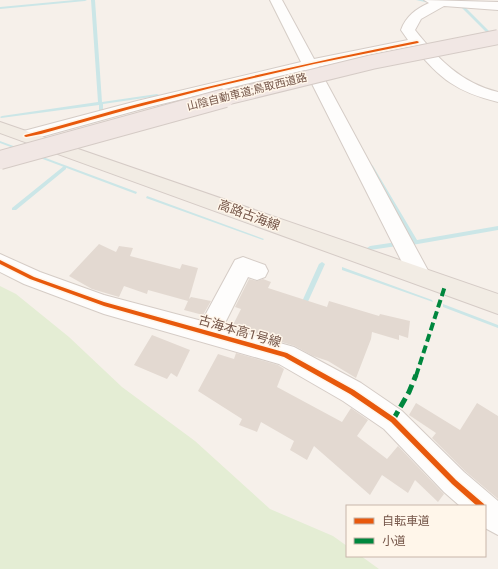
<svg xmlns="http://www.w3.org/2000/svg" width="498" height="569" viewBox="0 0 498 569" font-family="Roboto,'Noto Sans JP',sans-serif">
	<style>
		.green { fill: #e4edd4 }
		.water { fill: #cbe6e7 }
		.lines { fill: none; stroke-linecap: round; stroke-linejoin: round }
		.stream { fill: #cbe6e7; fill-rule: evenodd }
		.building { fill: #e3d9d1 }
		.minor-casing { stroke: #d5ccc6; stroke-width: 2 }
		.major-casing { stroke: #d5cbc6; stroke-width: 2 }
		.minor { fill: #fefdfc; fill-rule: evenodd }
		.major { fill: #f2ece4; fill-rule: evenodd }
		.highway-bridge-far1-casing { stroke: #d5cbc6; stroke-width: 16; stroke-linecap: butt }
		.highway-bridge-casing { stroke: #d5cbc6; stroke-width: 20; stroke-linecap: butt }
		.highway-bridge-far1 { stroke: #f1e7e4; stroke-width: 14 }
		.highway-bridge { stroke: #f1e7e4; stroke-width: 18 }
		.quiet-far1 { stroke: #00873e; stroke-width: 4; stroke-dasharray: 8 4; stroke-linecap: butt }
		.quiet { stroke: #00873e; stroke-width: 5; stroke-dasharray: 10 5; stroke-linecap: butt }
		.cycleway-casing { stroke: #fff6ea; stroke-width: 3 }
		.cycleway { fill: #e8590c; fill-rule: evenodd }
		.labels { text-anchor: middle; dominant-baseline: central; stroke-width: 3; stroke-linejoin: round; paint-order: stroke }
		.far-street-label { font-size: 11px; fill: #755649; stroke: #fff6ea }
		.street-label { font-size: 13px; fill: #755649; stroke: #fff6ea }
	</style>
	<rect width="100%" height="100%" fill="#f6f0ea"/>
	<!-- green -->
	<path class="green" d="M0,286L16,294L69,337L122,387L195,441L270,509L333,536L347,546V556H361L379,569H0Z"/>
	<!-- water -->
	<path class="water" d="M0,141L137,192L136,194L0,143Z
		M147,196L264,239L263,240L146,198Z
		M342,267L432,300L433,302L342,270Z
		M443,304L498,325V328L443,307Z"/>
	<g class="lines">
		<!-- stream -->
		<path class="stream" d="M75,0H87L85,1L0,9V7Z
			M91,0H95L102,102L157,94L159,95L158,96L103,104V110L101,111L99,110V105L1,118L0,117L2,116L98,102Z
			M416,0H423L436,3L434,4Z
			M462,6H464L493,35V37H491L462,8Z
			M371,164L373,166L417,240L498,226V230L412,245L410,244L409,243L412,241L369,166Z
			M64,166L66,167V169L16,210H12V208Z
			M397,242L400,244L397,246L370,250L367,248L370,246Z
			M322,262L325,264L306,306L305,308H301L300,306L319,264Z"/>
	</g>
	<!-- building -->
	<path class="building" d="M99,244L116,252L119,246L133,248L130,256L180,269L182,264L198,268L189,299L191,297L211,301L203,315L184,310L188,301L148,290L147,294L124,286L119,297L92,289L69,276Z
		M249,279L257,281L263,279L271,282L268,288L327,307L329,301L379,316L380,314L410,321L408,338L399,335V340L372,332L371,339L356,378L328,361L313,356L295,346L232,327L241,309L235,307Z
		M152,335L190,350L177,377L171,373L167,379L134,365Z
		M236,353L278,365L284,369L277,387L342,422L351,408L368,420L357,436L387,459L398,446L444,494L438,502L415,480L408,493L382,475L370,495L314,446L307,460L290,450L294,441L261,422L257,432L239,425L242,419L198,391L218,354L234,359Z
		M416,403L460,430L477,403L498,416V499L465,471L432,438L436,433L409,415Z"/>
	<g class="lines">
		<defs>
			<path id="minor" d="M270,0H282L314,59L408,40L401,30C406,16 416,9 429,3L424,0L498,2V10L444,6L421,19L415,30C438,59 461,83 498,92V102C457,92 440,79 414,47L318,67L431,276L428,282L420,285L412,282L305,70L149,107L26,141L20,140L17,136L20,132L137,101L301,62Z
				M0,254L40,272L104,295L202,321L235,260L243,257L265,265L268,271L265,277L257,280L248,277L223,327L294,347L361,383L402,411L464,472L498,501V535L485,528V506H460L444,492L384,429L343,401L279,364L104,314L24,284L0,272Z"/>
			<path id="major" d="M0,122L498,294V314L0,133Z"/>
		</defs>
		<!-- minor casing -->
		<use href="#minor" class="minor-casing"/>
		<!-- major casing -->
		<use href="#major" class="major-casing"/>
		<!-- minor -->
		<use href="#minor" class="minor"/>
		<!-- major -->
		<use href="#major" class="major"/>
		<defs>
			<path id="highway-bridge-far1" d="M221,99L372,62L498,37"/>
			<path id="highway-bridge" d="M0,160L225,98"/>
		</defs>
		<!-- highway-bridge-far1 casing -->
		<use href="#highway-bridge-far1" class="highway-bridge-far1-casing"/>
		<!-- highway-bridge casing -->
		<use href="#highway-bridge" class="highway-bridge-casing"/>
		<!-- highway-bridge-far1 -->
		<use href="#highway-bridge-far1" class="highway-bridge-far1"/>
		<!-- highway-bridge -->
		<use href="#highway-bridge" class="highway-bridge"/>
		<!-- quiet-far1 -->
		<path class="quiet-far1" d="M416,376L445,286"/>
		<!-- quiet -->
		<path class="quiet" d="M393,420L409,392L416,375"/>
		<defs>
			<path id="cycleway" d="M417,41L419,42L418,43L314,64L211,88L130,109L41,134L26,137L24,136L25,135C64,125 103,113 142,103C233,80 325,59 417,41Z
				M0,260L34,277L104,302L287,353L354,390L395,418L456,480L484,504L485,506V507V506H477L452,484L391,422L350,394L284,357L104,306L30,279L0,264Z"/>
		</defs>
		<!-- cycleway casing -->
		<use href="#cycleway" class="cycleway-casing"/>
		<!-- cycleway -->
		<use href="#cycleway" class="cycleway"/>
	</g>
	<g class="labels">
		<!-- far-street labels -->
		<g class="far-street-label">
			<text transform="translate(247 92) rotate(-14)">山陰自動車道;鳥取西道路</text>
		</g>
		<!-- street labels -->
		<g class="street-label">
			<text transform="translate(249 215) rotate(20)">高路古海線</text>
			<text transform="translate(240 331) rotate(16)">古海本高1号線</text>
		</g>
	</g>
	<!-- legend -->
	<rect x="346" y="505" width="140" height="52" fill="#fff6ea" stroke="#c8b6aa"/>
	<rect x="354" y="518" width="20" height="6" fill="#e8590c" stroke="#c8b6aa"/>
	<text x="382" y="525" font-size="12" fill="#755649">自転車道</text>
	<rect x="354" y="538" width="20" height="6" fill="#00873e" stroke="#c8b6aa"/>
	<text x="382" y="545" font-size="12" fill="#755649">小道</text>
</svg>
